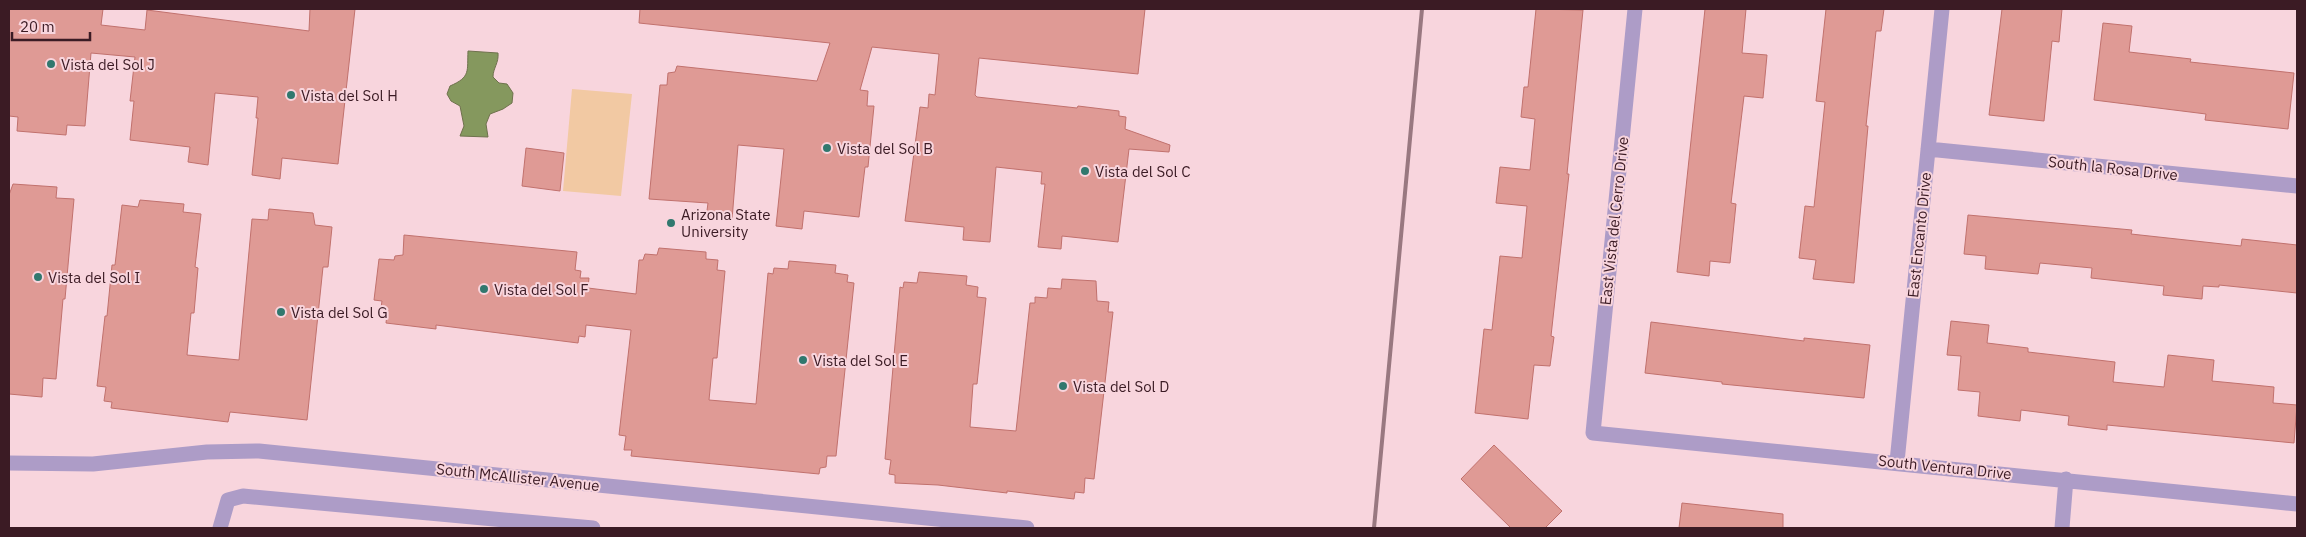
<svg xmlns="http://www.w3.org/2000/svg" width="2306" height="537" viewBox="0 0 2306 537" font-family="'IBM Plex Sans',sans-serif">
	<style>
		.green { fill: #f2c9a3 }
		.water { fill: #85985e; stroke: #6f724d }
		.building { fill: #df9a95; stroke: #c1716d }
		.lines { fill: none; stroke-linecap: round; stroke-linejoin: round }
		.street { stroke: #ad9cc7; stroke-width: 15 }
		.rail { stroke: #997880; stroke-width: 4 }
		.poi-dot { fill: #31786e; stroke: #f8d5dd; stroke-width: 2 }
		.labels { text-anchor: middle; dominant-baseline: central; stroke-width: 4; stroke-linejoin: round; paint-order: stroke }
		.poi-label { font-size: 15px; fill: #3b1b24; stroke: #f8d5dd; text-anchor: start }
		.street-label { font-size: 15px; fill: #3b1b24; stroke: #f8d5dd }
	</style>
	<rect width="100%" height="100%" fill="#f8d5dd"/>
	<!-- green -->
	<path class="green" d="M572,89L632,94L621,196L563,191Z"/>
	<!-- water -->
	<path class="water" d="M468,51L498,53C499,63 493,68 493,77L499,83L507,84L513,93L512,103L503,109L490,114L486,124L488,137L460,136L464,126L460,106L451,101L447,94L450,86C471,77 467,71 468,51Z"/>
	<!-- building -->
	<path class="building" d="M9,9H103L101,25L145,30L147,10L309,31L310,9H355L338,164L282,158L280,179L252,175L258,118H256L258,97L215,93L208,165L188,162L190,147L130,140L134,101H130L135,57L91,53L85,126L67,125L66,135L17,131L18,117L9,116Z
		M640,9H1145L1138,74L979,58L975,95L977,97L1077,108L1078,106L1119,111V116L1126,117L1125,129L1170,145L1169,152L1129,149L1118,242L1062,236L1061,249L1038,247L1045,184H1041L1042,172L996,167L990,242L963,240L964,227L905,221L920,107L928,108L929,94L935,95L939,54L872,47L860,90L868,91L867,106H874L868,167H865L859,217L804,211L802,229L776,226L784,149L738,145L732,220L706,218L708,203L649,199L660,85H667L668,73L675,72L677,66L817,81L830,43L639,23Z
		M1536,9L1583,10L1567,174H1569L1551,336L1554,337L1550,366L1534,365L1528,419L1475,413L1484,329L1492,330L1500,256L1522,258L1527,206L1496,203L1500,167L1530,170L1535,119L1521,117L1524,87H1528Z
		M1705,9H1746L1742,53L1767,55L1763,98L1744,96L1731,203L1736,204L1730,263L1710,261L1709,276L1677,272Z
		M1826,9H1884L1881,31H1876L1866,126H1868L1854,283L1813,279L1816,260L1799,258L1805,206L1814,207L1825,102L1816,101Z
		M2002,9H2062L2059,42L2052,41L2044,121L1989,115Z
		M2103,23L2132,26L2129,52L2191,59L2190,62L2294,73L2288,129L2205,120L2206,114L2094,100Z
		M526,148L564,153L560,191L522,186Z
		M13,184L57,187L56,198L74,199L65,299H63L56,379L43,378L42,397L9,394V195Z
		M140,200L184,204L183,212L201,214L195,267L198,268L194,313H191L187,355L239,360L252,219L268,220L269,209L313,213L315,225L332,227L328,267H323L307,420L230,412L228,422L111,408L112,402L104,401L106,387L97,386L105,316H107L112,265H115L122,205L138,207Z
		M1968,215L2132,230L2131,234L2241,246L2242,239L2297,245V293L2219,285V287L2203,286L2202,299L2163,295L2164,286L2091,278L2092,268L2040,263L2038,274L1985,269L1986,256L1964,254Z
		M404,235L577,252L575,270L581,271L580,278H589L588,288L636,294L639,260H643L645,254L657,255L659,248L706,252V259L718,260L717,270L725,271L717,358H713L709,400L756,404L768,273L773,274L774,268L788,269L789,261L836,265L835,273L848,275L847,282L854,283L836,456H827L826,467L820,468L819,474L631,456L632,450H624L626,436L619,435L631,330L586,325L585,337L579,336L578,343L436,325V329L386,323L387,314H380L382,301L374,300L379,259L394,260L395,256L403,255Z
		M919,272L967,276L966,285L978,287L977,297L986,298L977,384H973L970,427L1016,431L1030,303H1035V297L1047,298L1048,288L1061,289L1062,279L1096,281L1097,301L1109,302L1108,312H1113L1094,479L1085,478L1084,493L1075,492L1074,499L1007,491V493L938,485L895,483V475L889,474L891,460L885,459L900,287L903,288L904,282L917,283Z
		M1951,321L1989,325L1987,343L2028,348V352L2115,362L2113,382L2164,387L2168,355L2214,360L2212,381L2274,387L2273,403L2297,405L2294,443L2107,425V430L2068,425L2069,416L2021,410L2020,421L1978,416L1980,392L1958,390L1961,356L1947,355Z
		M1651,322L1804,341V338L1870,345L1864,398L1722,384V382L1645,373Z
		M1494,445L1562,511L1545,528H1511L1461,479Z
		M1682,503L1783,514V528H1679Z"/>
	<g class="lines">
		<!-- street -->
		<path class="street" d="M1635,9L1593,433L2297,504
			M1928,149L2297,186
			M1897,462L1942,9
			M9,463L93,464L207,452L259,451L1027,528
			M220,528L228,500L243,496L593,528
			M2062,528L2066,479"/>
		<!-- rail -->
		<path class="rail" d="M1374,528L1422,9"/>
	</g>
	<!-- markers -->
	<g class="poi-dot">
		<circle cx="51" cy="64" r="5"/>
		<circle cx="291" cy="95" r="5"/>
		<circle cx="827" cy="148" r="5"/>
		<circle cx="1085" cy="171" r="5"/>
		<circle cx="671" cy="223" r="5"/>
		<circle cx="38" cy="277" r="5"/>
		<circle cx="484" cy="289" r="5"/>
		<circle cx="281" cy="312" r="5"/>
		<circle cx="803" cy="360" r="5"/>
		<circle cx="1063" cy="386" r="5"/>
	</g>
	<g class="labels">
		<!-- poi labels -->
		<g class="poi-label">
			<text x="61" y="64">Vista del Sol J</text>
			<text x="301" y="95">Vista del Sol H</text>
			<text x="837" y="148">Vista del Sol B</text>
			<text x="1095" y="171">Vista del Sol C</text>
			<text x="681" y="214">Arizona State<tspan x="681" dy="17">University</tspan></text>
			<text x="48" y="277">Vista del Sol I</text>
			<text x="494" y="289">Vista del Sol F</text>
			<text x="291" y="312">Vista del Sol G</text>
			<text x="813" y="360">Vista del Sol E</text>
			<text x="1073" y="386">Vista del Sol D</text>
		</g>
		<!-- street labels -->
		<g class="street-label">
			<text transform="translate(2113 168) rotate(6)">South la Rosa Drive</text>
			<text transform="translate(1614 221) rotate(-84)">East Vista del Cerro Drive</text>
			<text transform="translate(1919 235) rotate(-84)">East Encanto Drive</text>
			<text transform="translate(1945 467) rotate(6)">South Ventura Drive</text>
			<text transform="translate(518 477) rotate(6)">South McAllister Avenue</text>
		</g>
	</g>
	<!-- border -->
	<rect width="2306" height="537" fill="none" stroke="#3b1b24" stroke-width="20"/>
	<!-- scale -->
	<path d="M12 32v8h78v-8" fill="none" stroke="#3b1b24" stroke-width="2.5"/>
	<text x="20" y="32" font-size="15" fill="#3b1b24" stroke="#f8d5dd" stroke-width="4" paint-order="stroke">20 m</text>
</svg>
